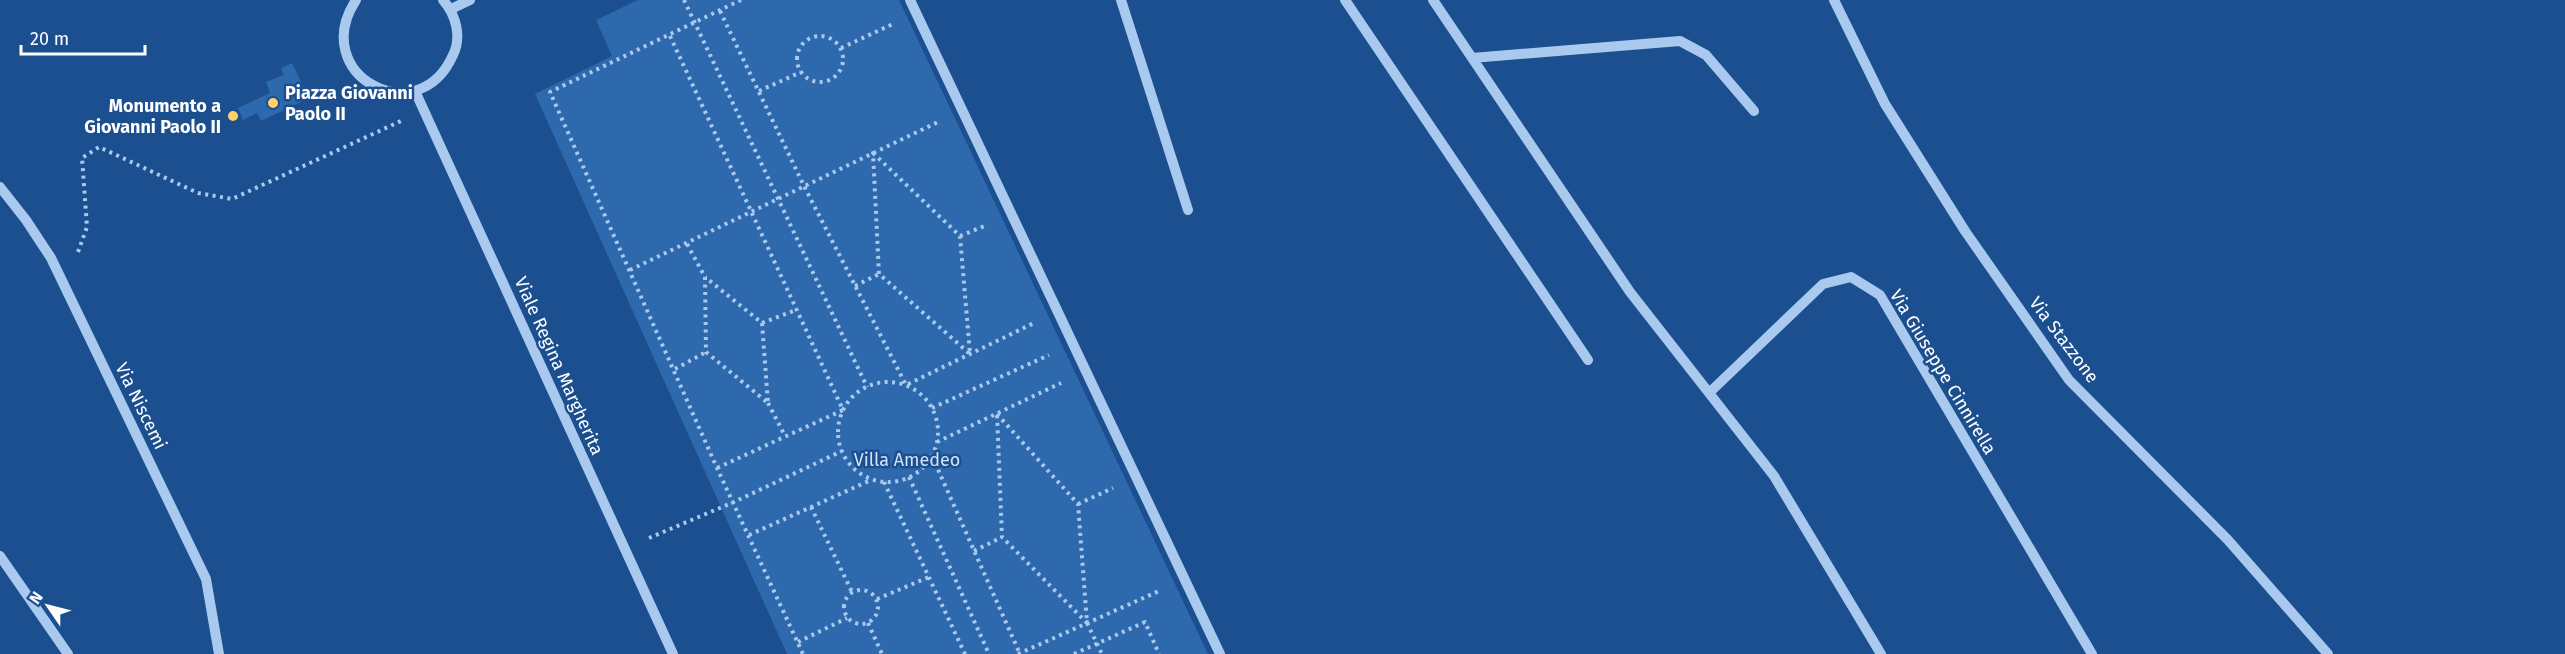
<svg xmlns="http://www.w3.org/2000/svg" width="2565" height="654" viewBox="0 0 2565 654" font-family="'Fira Sans',sans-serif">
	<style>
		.green { fill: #2e69ad }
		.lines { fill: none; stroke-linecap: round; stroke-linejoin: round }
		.path { stroke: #a9c9ee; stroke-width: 4; stroke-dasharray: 3 4.5; stroke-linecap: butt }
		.minor { stroke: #a9c9ee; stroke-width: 10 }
		.poi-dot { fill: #ffd166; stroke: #1b4f8f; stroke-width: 2 }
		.labels { text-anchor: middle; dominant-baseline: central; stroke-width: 5; stroke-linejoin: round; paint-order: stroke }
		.poi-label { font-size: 18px; font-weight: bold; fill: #fff; stroke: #1b4f8f; text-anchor: start }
		.street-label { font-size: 18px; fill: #fff; stroke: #1b4f8f }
		.park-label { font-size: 18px; fill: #cfe3fa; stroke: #1b4f8f }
	</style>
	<rect width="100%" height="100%" fill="#1b4f8f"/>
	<!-- green -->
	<path class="green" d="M638,0H899L1208,654H787L535,94L612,56L596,20Z
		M292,63L309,98L261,121L257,113L243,120L238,108L270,93L266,82L284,75L281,68Z"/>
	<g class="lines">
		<!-- path -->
		<path class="path" d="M684,0L867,387
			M741,0L550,92L717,468L803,654
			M720,11L804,186L906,385L1034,323
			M670,36L843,410L717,468
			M797 59a23 23 0 1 1 46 0a23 23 0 1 1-46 0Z
			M841,48L893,24
			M759,91L801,72
			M873,153L960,236L970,354L879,274Z
			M960,236L987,225
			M687,244L705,277L706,352L768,403L762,323L705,277
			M78,252L87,227L82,158L99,147L198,193L232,199L401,121
			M630,270L938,122
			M855,286L879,274
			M762,323L796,310
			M675,369L706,352
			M838 432a50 50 0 1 1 100 0a50 50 0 1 1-100 0Z
			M768,403L785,436
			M932,408L1049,355
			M997,414L1078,504L1087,623L1002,537Z
			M937,442L1061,383
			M932,456L1020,654
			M909,477L989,654
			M884,482L965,654
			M1078,504L1113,488
			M811,507L852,592
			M749,535L871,480
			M649,538L734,502L842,451
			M974,551L1002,537
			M844 607a17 17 0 1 1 34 0a17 17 0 1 1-34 0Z
			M877,599L929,577
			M868,623L882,654
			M1087,623L1102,654
			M798,642L847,618
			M1018,654L1159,591
			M1074,654L1145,622L1159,654"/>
		<!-- minor -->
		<path class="minor" d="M356,0C307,75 418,134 453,55C462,37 456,15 443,0
			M910,0L1220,654
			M1121,0L1188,210
			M1345,0L1588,360
			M1433,0L1630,292L1774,476L1881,654
			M1834,0L1885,104L1965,231L2069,380L2228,540L2328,654
			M451,9L470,0
			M1472,58L1680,41L1706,55L1754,111
			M415,91L673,654
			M0,187L26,220L51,258L206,579L219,654
			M1709,393L1823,284L1851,277L1880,295L2092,654
			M0,556L68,654"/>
	</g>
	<!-- markers -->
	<g class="poi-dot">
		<circle cx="273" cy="103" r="6"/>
		<circle cx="233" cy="116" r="6"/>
	</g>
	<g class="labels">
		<!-- poi labels -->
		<g class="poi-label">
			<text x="285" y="93">Piazza Giovanni<tspan x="285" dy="21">Paolo II</tspan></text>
			<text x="221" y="106" text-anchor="end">Monumento a<tspan x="221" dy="21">Giovanni Paolo II</tspan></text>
		</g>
		<!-- street labels -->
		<g class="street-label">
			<text transform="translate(2064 340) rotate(53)">Via Stazzone</text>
			<text transform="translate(559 366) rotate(66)">Viale Regina Margherita</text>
			<text transform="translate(1943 372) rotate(59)">Via Giuseppe Cinnirella</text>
			<text transform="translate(141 406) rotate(64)">Via Niscemi</text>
		</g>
		<!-- park labels -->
		<g class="park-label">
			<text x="907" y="460">Villa Amedeo</text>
		</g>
	</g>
	<!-- north arrow -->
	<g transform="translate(48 606) rotate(305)" stroke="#1b4f8f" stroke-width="4.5" paint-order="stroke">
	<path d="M0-4.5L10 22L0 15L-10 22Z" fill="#ffffff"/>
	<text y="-9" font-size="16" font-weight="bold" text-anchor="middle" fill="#ffffff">N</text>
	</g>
	<!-- scale -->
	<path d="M21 45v9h124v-9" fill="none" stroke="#ffffff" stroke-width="3"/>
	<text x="30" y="45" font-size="18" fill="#ffffff" stroke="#1b4f8f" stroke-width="4.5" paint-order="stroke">20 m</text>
</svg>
